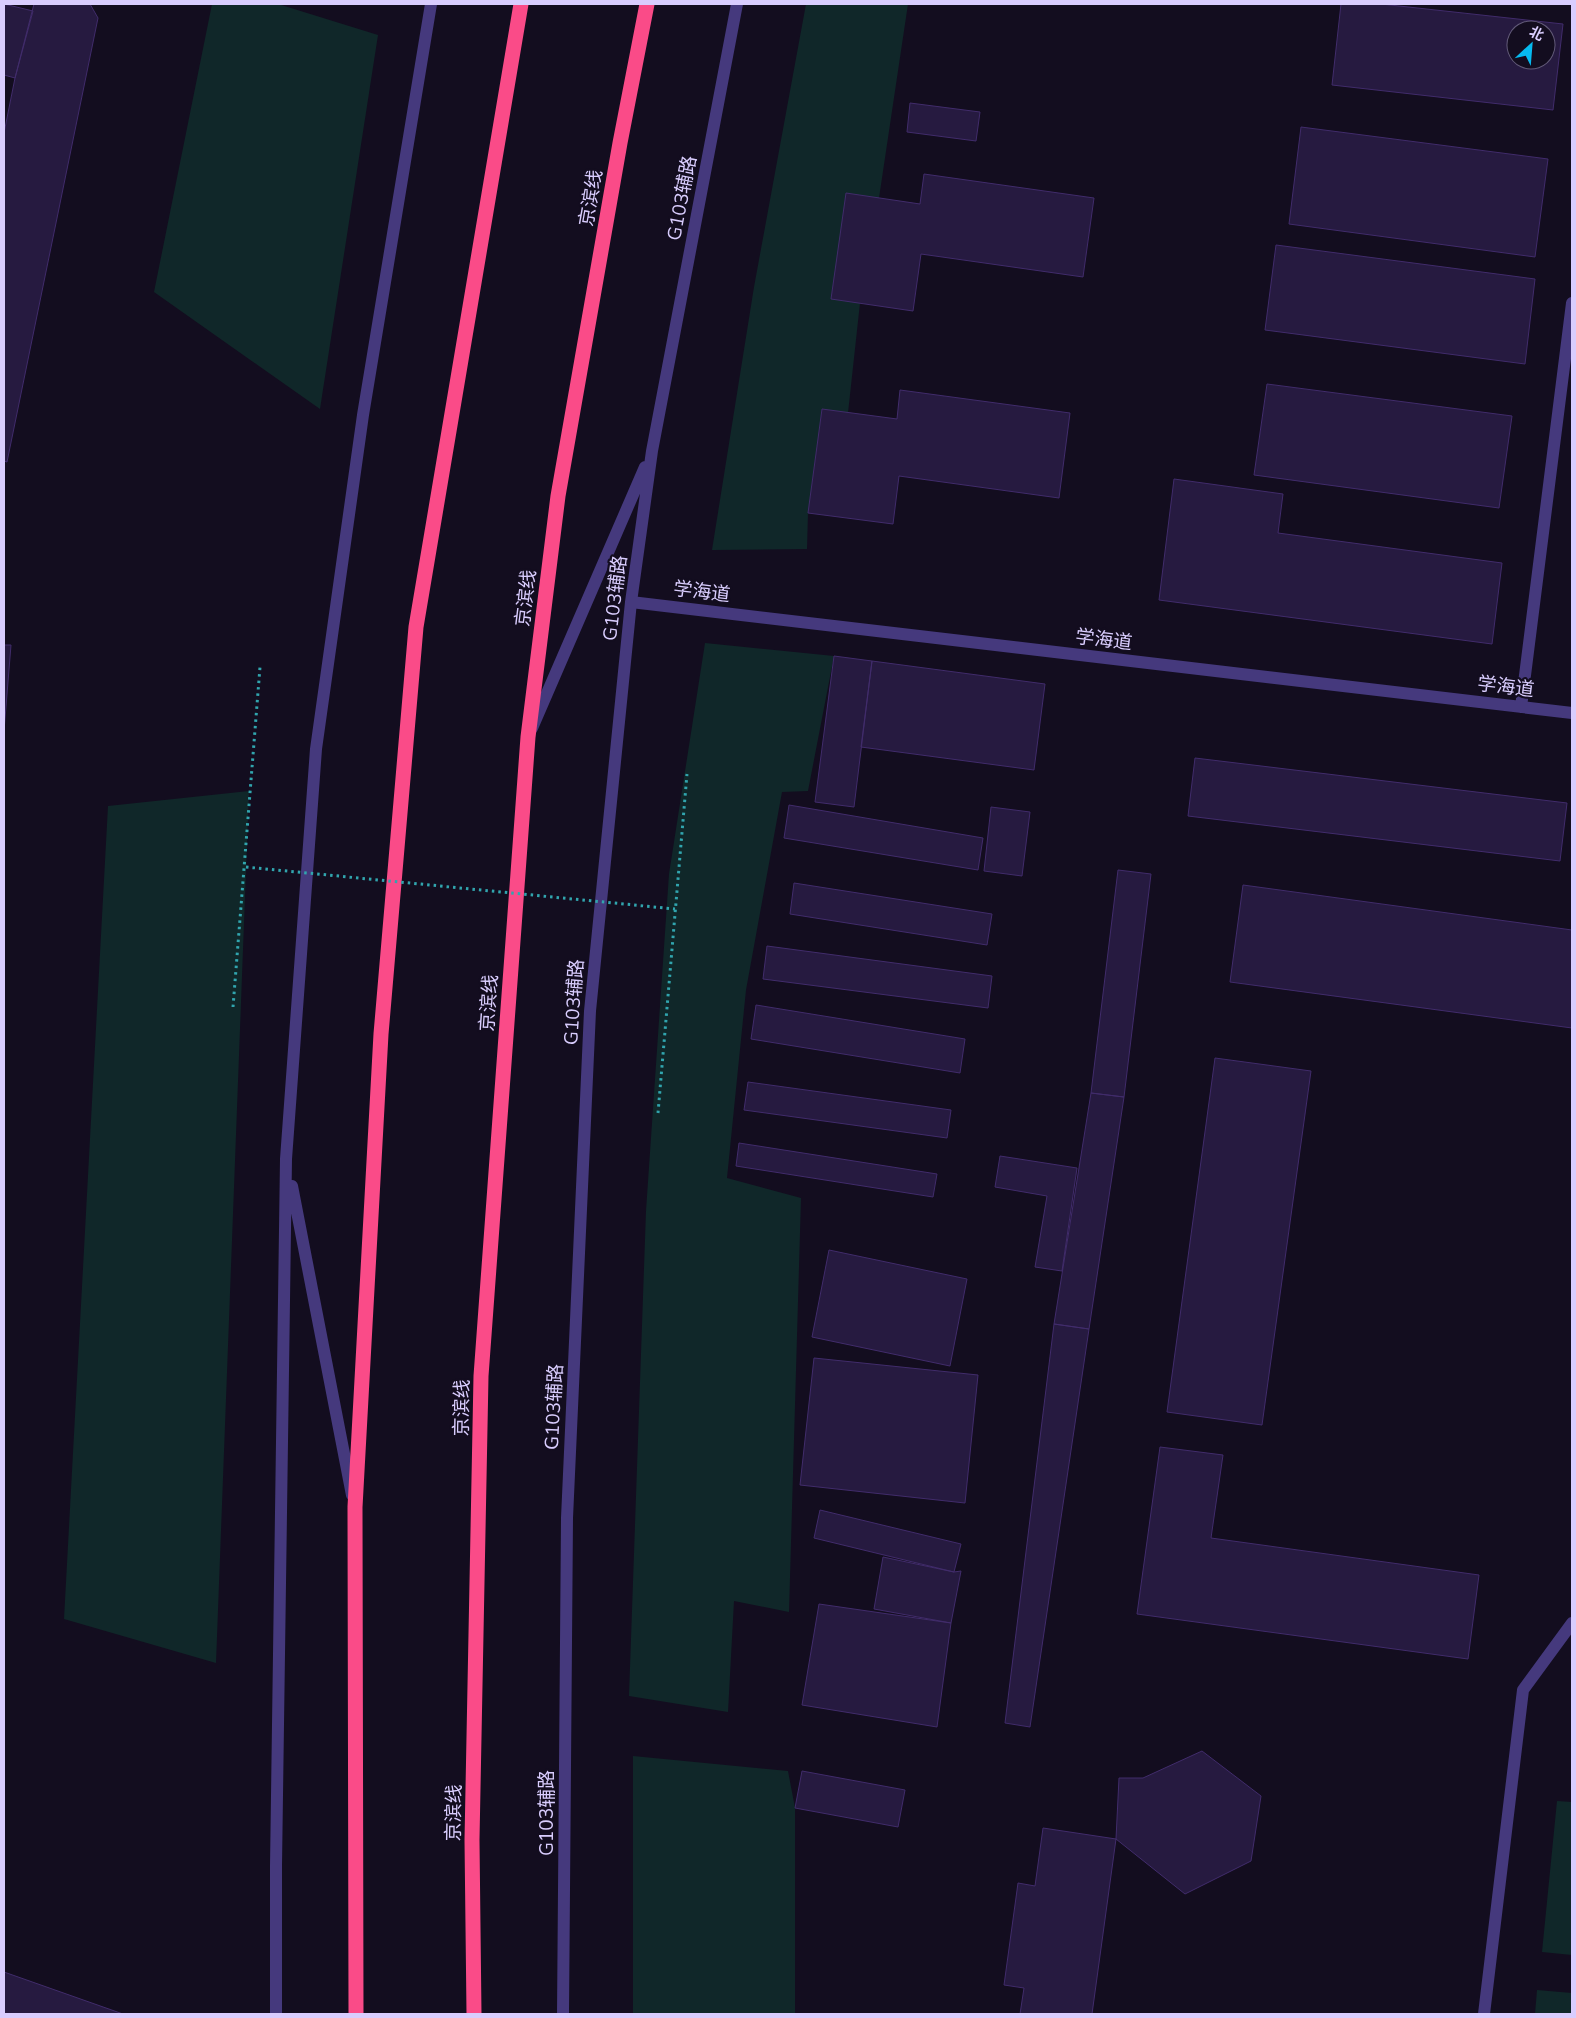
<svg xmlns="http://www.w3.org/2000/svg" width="1576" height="2018" viewBox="0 0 1576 2018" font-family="Mulish,'Noto Sans SC',sans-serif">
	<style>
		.green { fill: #102729 }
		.building { fill: #261a40; stroke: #412c6b; fill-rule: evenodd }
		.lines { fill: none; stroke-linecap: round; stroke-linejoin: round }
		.path { stroke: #31a5ae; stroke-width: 3; stroke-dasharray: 2.5 4; stroke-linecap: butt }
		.minor { stroke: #45397d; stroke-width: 12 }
		.highway { stroke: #fa4b88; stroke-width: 15 }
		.path-bridge { stroke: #31a5ae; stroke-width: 3; stroke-dasharray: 2.5 4; stroke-linecap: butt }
		.labels { text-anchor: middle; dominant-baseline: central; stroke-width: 4.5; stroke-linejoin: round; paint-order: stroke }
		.street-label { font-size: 19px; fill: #d9cdfe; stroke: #130d1f }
	</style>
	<rect width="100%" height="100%" fill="#130d1f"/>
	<!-- green -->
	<path class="green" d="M212,4H278L378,35L320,409L154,292Z
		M806,4H908L879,198L860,303L848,413L822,409L808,513L807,549L712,550L754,287Z
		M705,643L834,656L808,791L782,792L746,990L727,1178L801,1198L789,1612L734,1601L728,1712L629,1696L646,1211L669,874Z
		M249,791L216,1663L64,1619L108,806Z
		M633,1756L788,1771L795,1808V2014H633Z
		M1557,1801L1572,1802V1955L1542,1952Z
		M1537,1990L1572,1993V2014H1535Z"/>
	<!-- building -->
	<path class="building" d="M4,4L33,11L15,78L4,75Z
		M34,4H90L98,18L7,462L4,461V133L15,78Z
		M1341,4H1381L1563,24L1553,110L1332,85ZM1516,30H1546V60H1516Z
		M910,103L980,112L976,141L907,132Z
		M1301,127L1548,159L1535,257L1289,224Z
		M924,174L1094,198L1083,277L921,254L913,311L831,299L846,193L920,204Z
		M1276,245L1535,279L1525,364L1265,330Z
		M1267,384L1512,416L1499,508L1254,475Z
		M900,390L1070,413L1059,498L899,476L893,524L808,513L822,409L897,419Z
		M1174,479L1283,494L1278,533L1502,563L1492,644L1159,600Z
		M4,645H11L4,731Z
		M834,656L872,661L854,807L815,802Z
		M872,661L1045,684L1034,770L861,747Z
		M1195,758L1567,803L1560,861L1188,816Z
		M789,805L983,838L978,870L784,838Z
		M991,807L1030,812L1022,876L984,871Z
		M1118,870L1151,874L1124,1097L1091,1093Z
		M794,883L992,914L987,945L790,914Z
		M1243,885L1572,930V1028L1230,982Z
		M767,946L992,976L988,1008L763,979Z
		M756,1005L965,1039L960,1073L751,1039Z
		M1215,1058L1311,1071L1262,1425L1167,1412Z
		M748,1082L951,1110L947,1138L744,1110Z
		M1091,1093L1124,1097L1089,1329L1054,1324Z
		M739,1143L937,1174L933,1197L736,1166Z
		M1000,1156L1077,1168L1062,1271L1035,1267L1047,1196L995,1187Z
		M829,1250L967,1279L950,1366L812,1337Z
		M1054,1324L1089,1329L1030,1727L1005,1723Z
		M814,1358L978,1375L965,1503L800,1485Z
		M1160,1447L1223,1455L1211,1538L1479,1575L1468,1659L1137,1614Z
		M820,1510L961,1544L954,1572L814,1538Z
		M883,1557L954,1572L961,1571L951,1623L874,1609Z
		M819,1604L951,1623L937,1727L802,1705Z
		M1202,1751L1261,1796L1251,1861L1185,1894L1116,1839L1119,1778H1143Z
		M802,1771L905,1790L898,1827L795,1808Z
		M1043,1828L1116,1839L1092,2014H1020L1024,1988L1004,1985L1018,1883L1035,1886Z
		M4,1972L123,2014H4Z"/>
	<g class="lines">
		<!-- path -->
		<path class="path" d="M233,1007L260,667
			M658,1113L687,774"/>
		<!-- minor -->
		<path class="minor" d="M631,602L1572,713
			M1521,707L1572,303
			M532,728L645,467
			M292,1186L352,1495
			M276,2014V1866L286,1159L316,749L363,415L431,4
			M563,2014L567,1518L590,1011L631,602L652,451L737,4
			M1484,2014L1523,1690L1572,1623"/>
		<!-- highway -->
		<path class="highway" d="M356,2014L355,1507L381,1034L416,627L521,4
			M474,2014L472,1840L481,1376L528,737L558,496L620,143L647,4"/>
		<!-- path-bridge -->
		<path class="path-bridge" d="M246,867L675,909"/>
	</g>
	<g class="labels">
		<!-- street labels -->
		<g class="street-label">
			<text transform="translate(590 198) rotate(-80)">京滨线</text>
			<text transform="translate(681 198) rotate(-79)">G103辅路</text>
			<text transform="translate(702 591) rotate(7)">学海道</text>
			<text transform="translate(525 598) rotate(-83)">京滨线</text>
			<text transform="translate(614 598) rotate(-83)">G103辅路</text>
			<text transform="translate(1104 639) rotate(7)">学海道</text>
			<text transform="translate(1506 686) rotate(7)">学海道</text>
			<text transform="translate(573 1002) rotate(-86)">G103辅路</text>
			<text transform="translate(488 1003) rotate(-86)">京滨线</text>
			<text transform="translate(553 1407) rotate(-87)">G103辅路</text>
			<text transform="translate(461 1408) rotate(-89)">京滨线</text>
			<text transform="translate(453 1813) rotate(-89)">京滨线</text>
			<text transform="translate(546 1813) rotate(-90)">G103辅路</text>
		</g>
	</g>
	<!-- border -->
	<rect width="1576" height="2018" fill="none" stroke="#d9cdfe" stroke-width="10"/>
	<!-- north arrow -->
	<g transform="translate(1531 45) rotate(26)"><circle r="24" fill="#130d1f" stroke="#625a78"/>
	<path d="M0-4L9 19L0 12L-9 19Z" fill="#06baf0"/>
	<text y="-8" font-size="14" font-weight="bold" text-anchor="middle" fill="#d9cdfe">北</text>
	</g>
</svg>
